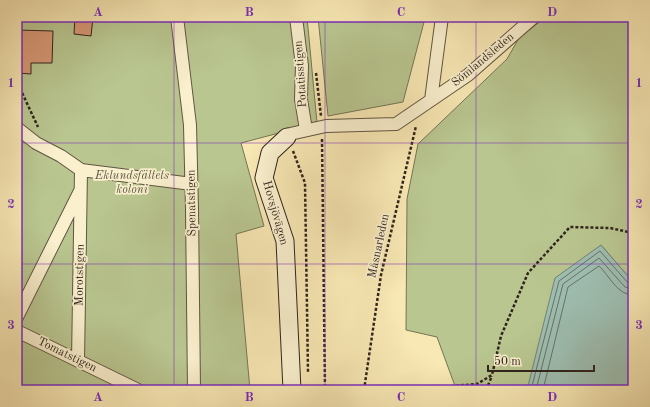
<svg xmlns="http://www.w3.org/2000/svg" width="650" height="407" viewBox="0 0 650 407" font-family="'Old Standard TT',serif">
	<style>
		.green { fill: #b9c690; stroke: #747556 }
		.water { fill: #9ebfb2; stroke: #728176 }
		.lines { fill: none; stroke-linecap: round; stroke-linejoin: round }
		.shore { stroke: #667268; stroke-width: 1 }
		.building { fill: #d89877; stroke: #2f241d }
		.street-casing { stroke: #615543; stroke-width: 14 }
		.secondary-casing { stroke: #2f241d; stroke-width: 19 }
		.path { stroke: #2f241d; stroke-width: 2.5; stroke-dasharray: 3 2; stroke-linecap: butt }
		.street { stroke: #faf0ce; stroke-width: 12 }
		.secondary { stroke: #faf0ce; stroke-width: 17 }
		.grid { fill: none; stroke: #7b2cbf; stroke-width: 1; stroke-opacity: 0.55 }
		.labels { text-anchor: middle; dominant-baseline: central; stroke-width: 3.5; stroke-linejoin: round; paint-order: stroke }
		.street-label { font-size: 12px; fill: #2f241d; stroke: #faf0ce }
		.park-label { font-size: 12px; font-style: italic; fill: #585540; stroke: #faf0ce }
		.neatline { fill: none; stroke: #7b2cbf; stroke-width: 1.5 }
		.grid-label { font-size: 13px; text-anchor: middle; font-weight: bold; fill: #7b2cbf }
	</style>
	<rect width="100%" height="100%" fill="#f8e8b4"/>
	<filter id="stains"><feTurbulence type="fractalNoise" baseFrequency=".005" numOctaves="4"/><feColorMatrix values="0 0 0 0 .2 0 0 0 0 .09 0 0 0 0 .02 0 0 0 .5 -.17"/></filter>
	<radialGradient id="worn" r=".72"><stop offset=".6" stop-color="#630" stop-opacity="0"/><stop offset="1" stop-color="#630" stop-opacity=".3"/></radialGradient>
	<!-- green -->
	<path class="green" d="M17,17H307L317,123L241,143L264,226L236,234L250,390H17Z
		M318,17H350L375,21L424,22L403,102L328,116Z
		M546,17H633V282L601,245L526,390H453L455,386L437,337L406,330L407,199L418,144L507,59L519,38Z"/>
	<!-- water -->
	<path class="water" d="M601,245L633,282V390H526L528,386L555,278Z"/>
	<g class="lines">
		<!-- shore -->
		<path class="shore" d="M531,390L559,281L600,251L628,283L633,284
			M536,390L563,284L599,258L625,287L633,289
			M543,390L568,287L599,266C609,275 617,295 633,295"/>
	</g>
	<!-- building -->
	<path class="building" d="M75,17H93L91,36L74,34Z
		M17,30L53,31L52,63H31V74L17,73Z"/>
	<g class="lines">
		<defs>
			<path id="street" d="M177,17L190,125L192,209L194,390
				M296,17L302,66L301,99L306,130
				M431,100L442,17
				M17,128L36,143L61,156L81,170L192,184
				M287,137L290,134L326,126L396,124L468,75L534,17
				M17,317L80,191
				M17,331L138,390
				M78,361L81,170"/>
			<path id="secondary" d="M287,137L270,153L264,178L285,241L292,390"/>
		</defs>
		<!-- street casing -->
		<use href="#street" class="street-casing"/>
		<!-- secondary casing -->
		<use href="#secondary" class="secondary-casing"/>
		<!-- path -->
		<path class="path" d="M316,73L321,116
			M18,84L38,127
			M322,139L325,390
			M293,151L305,183L308,372
			M364,390L381,275L416,126
			M406,390L477,384L492,375L501,336L528,273L570,227L610,228L633,233
			M486,390L492,376"/>
		<!-- street -->
		<use href="#street" class="street"/>
		<!-- secondary -->
		<use href="#secondary" class="secondary"/>
	</g>
	<!-- grid -->
	<path class="grid" d="M174,17V390M325,17V390M476,17V390M17,143H633M17,264H633"/>
	<g class="labels">
		<!-- street labels -->
		<g class="street-label">
			<text transform="translate(483 60) rotate(-40)">Sömlandsleden</text>
			<text transform="translate(301 74) rotate(-94)">Potatisstigen</text>
			<text transform="translate(192 203) rotate(-91)">Spenatstigen</text>
			<text transform="translate(275 213) rotate(74)">Hovsjövägen</text>
			<text transform="translate(379 246) rotate(-78)">Måsnarleden</text>
			<text transform="translate(80 275) rotate(-89)">Morotstigen</text>
			<text transform="translate(67 355) rotate(26)">Tomatstigen</text>
		</g>
		<!-- park labels -->
		<g class="park-label">
			<text x="132" y="176">Eklundsfältets<tspan x="132" dy="14">koloni</tspan></text>
		</g>
	</g>
	<!-- margin -->
	<rect width="650" height="407" fill="none" stroke="#f8e8b4" stroke-width="44"/>
	<!-- scale -->
	<path d="M488 365v6h106v-6" fill="none" stroke="#2f241d" stroke-width="2"/>
	<text x="494" y="365" font-size="12" fill="#2f241d" stroke="#faf0ce" stroke-width="3" paint-order="stroke">50 m</text>
	<rect x="22" y="22" width="606" height="363" class="neatline"/>
	<g class="grid-label">
		<text x="98" y="16">A</text>
		<text x="249" y="16">B</text>
		<text x="401" y="16">C</text>
		<text x="552" y="16">D</text>
		<text x="11" y="87">1</text>
		<text x="639" y="87">1</text>
		<text x="11" y="208">2</text>
		<text x="639" y="208">2</text>
		<text x="11" y="329">3</text>
		<text x="639" y="329">3</text>
		<text x="98" y="401">A</text>
		<text x="249" y="401">B</text>
		<text x="401" y="401">C</text>
		<text x="552" y="401">D</text>
	</g>
	<rect width="100%" height="100%" filter="url(#stains)"/>
	<rect width="100%" height="100%" fill="url(#worn)"/>
</svg>
